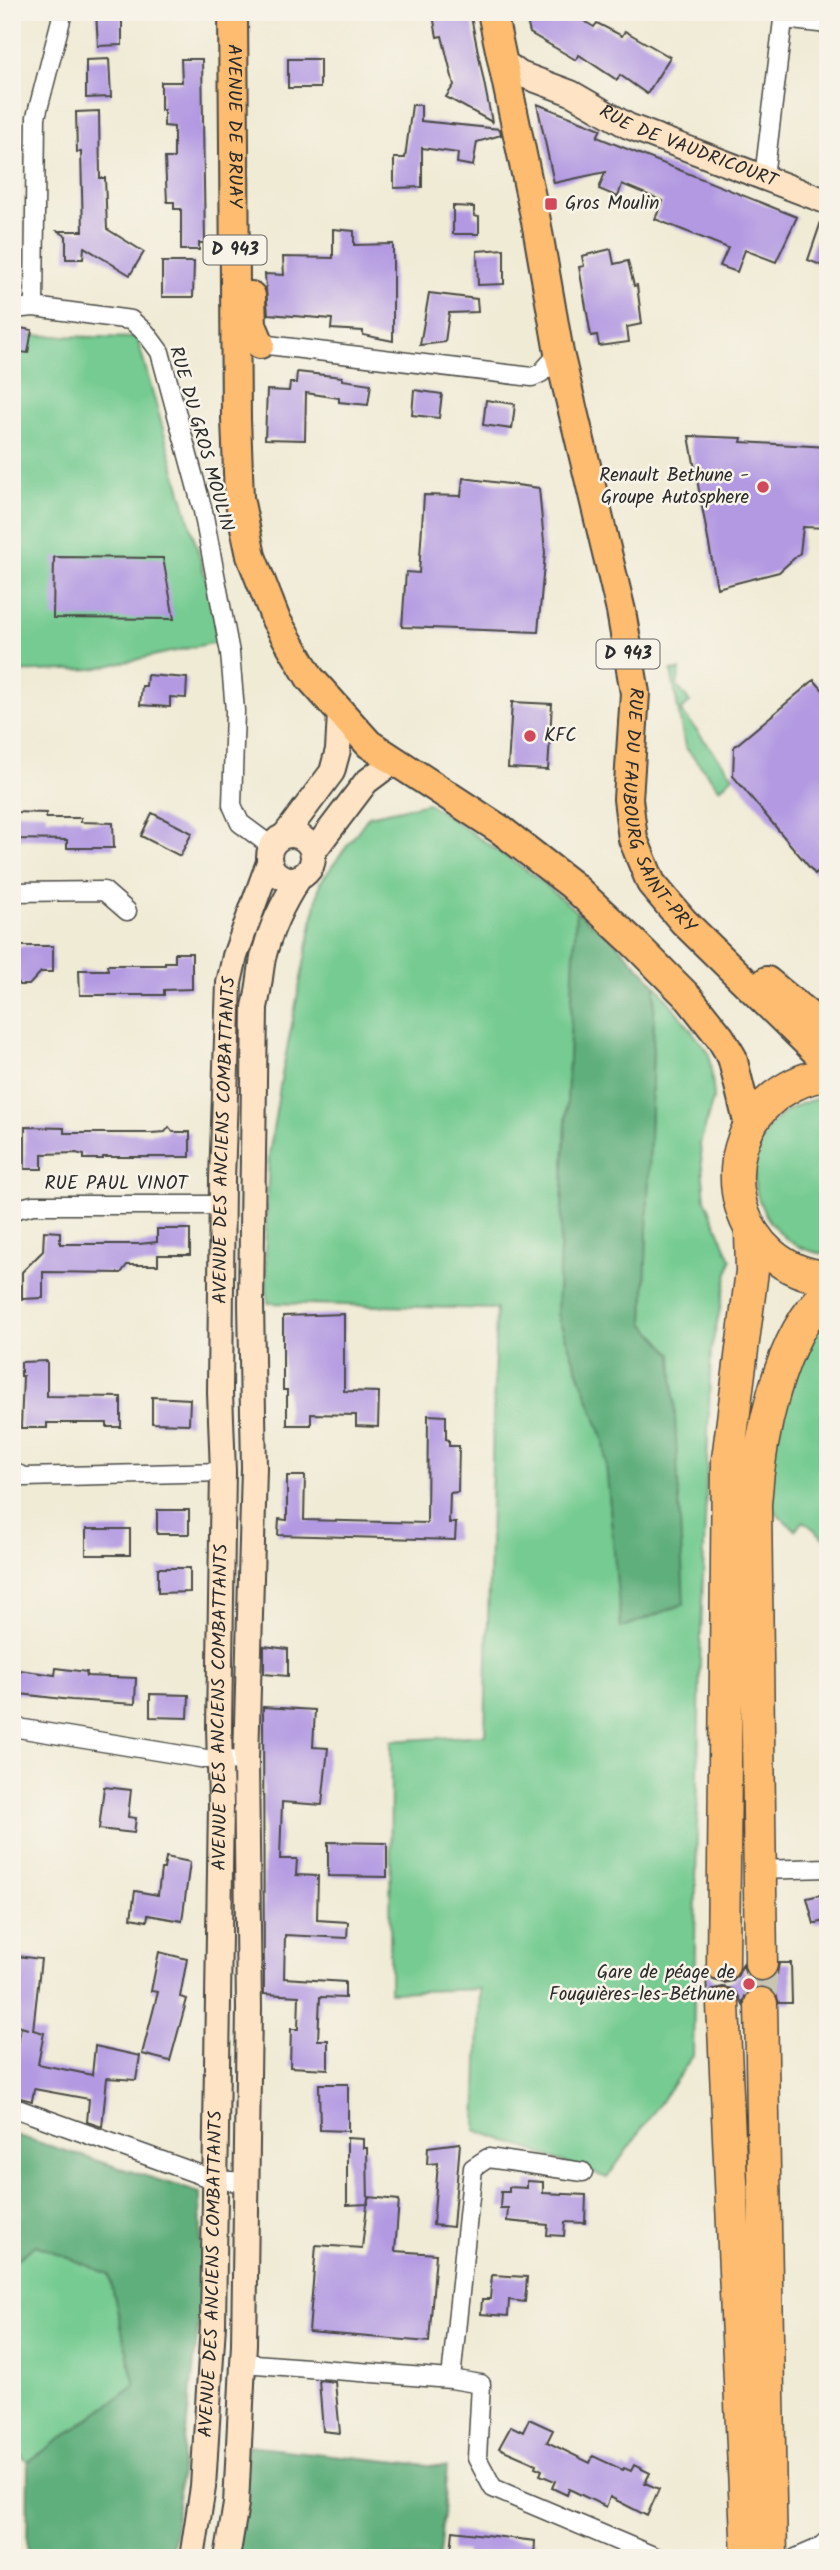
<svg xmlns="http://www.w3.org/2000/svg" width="840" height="2570" viewBox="0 0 840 2570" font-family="Kalam,sans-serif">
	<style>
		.green { fill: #74cb91; stroke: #507b5e; stroke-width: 2 }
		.forest { fill: #5faf7b; stroke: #456d53; stroke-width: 2 }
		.building { fill: #b299e2 }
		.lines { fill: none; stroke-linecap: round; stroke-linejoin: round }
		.highway-tunnel { stroke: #c9c5b3; stroke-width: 32; stroke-dasharray: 32 16; stroke-linecap: butt }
		.street-casing { stroke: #494844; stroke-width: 21 }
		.secondary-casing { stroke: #494844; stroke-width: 28 }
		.primary-casing { stroke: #494844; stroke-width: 32 }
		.highway-casing { stroke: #494844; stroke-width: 35 }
		.street { stroke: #fff; stroke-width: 18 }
		.secondary { stroke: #fee4c5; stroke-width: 24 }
		.primary { stroke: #fdbc6f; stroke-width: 28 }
		.highway { stroke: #fdbc6f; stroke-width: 32 }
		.poi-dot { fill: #d1495b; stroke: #f7f3e8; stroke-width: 2.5 }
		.labels { text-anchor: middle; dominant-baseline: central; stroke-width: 5; stroke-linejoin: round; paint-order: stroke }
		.shield { fill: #f7f3e8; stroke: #686764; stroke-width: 2 }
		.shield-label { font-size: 18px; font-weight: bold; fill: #2b2b2b }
		.street-label { font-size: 19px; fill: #2b2b2b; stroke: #f7f3e8 }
		.poi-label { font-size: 19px; fill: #2b2b2b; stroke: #f7f3e8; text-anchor: start }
	</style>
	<rect width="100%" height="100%" fill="#f7f3e8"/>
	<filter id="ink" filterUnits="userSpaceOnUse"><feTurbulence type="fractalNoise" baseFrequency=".0143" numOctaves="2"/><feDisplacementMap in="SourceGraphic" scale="14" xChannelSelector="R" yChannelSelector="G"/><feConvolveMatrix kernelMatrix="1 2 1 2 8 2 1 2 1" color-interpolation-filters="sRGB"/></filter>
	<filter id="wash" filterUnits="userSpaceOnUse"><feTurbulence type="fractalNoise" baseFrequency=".00686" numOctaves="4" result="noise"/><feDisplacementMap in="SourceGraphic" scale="28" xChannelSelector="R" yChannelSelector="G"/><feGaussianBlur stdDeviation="1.57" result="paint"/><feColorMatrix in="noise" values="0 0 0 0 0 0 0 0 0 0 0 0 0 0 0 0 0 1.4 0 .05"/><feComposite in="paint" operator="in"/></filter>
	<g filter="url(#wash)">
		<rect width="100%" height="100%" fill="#f0ebd5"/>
		<!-- green -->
		<path class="green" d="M12,335L137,338L219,625L217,642L93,669L12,672Z
			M680,670L677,686L690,702L681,711L733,776L720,789L685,747L671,671Z
			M428,803L533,875L576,911L557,1314L604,1441L621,1627L672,1354L644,1323L655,984L709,1053L714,1096L700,1144L705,1199L731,1259L711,1350L700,1663L693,2056L607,2178L476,2130L480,1989L390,1992L391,1741L485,1735L496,1309L268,1303L265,1250L269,1155L282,1074L320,883L369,816Z
			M828,1096V1254C761,1250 728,1163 779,1117C793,1105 810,1100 828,1096Z
			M828,1310V1541L804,1521L795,1530L770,1507L763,1483L805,1341Z
			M36,2245L109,2274L135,2386L28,2462L12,2449V2263Z"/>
		<!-- forest -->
		<path class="forest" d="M576,911L617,944L655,984L644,1323L672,1354L684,1604L621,1628L604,1441L557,1314Z
			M12,2134L200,2193L202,2296L171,2558H27L28,2462L135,2386L109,2274L36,2245L12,2263Z
			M246,2446L447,2467L439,2558H232Z"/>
		<g id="blocks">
			<!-- building -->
			<path class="building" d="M96,12H122V45L98,46Z
				M445,12H470L492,122L446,97L454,85L442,36L437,37L433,15Z
				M525,12H569L594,27L597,23L622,36L625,31L670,57L647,94L620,75L617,80L579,55L576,60L530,33Z
				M109,59L111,97L86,98V60Z
				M181,59H202L205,243H199V250H181V209H174V202H167L165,158H174V127L164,126V110H161V82H182Z
				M288,59H320V88H288Z
				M537,104L601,129L597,137L797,217L776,262L745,250L737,272L720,266L728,248L655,219L663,201L622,184L618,197L599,189L605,172L554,183Z
				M412,105H421V121L500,129L501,135L477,142L473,166L457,163L458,153L422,148V187L394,188V158H405Z
				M99,111L100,178H105L107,229L144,252L130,275L84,247L83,259H66V236L58,231H83L81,152H77L76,112Z
				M453,206L474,207V216L479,217V234H453Z
				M823,216L828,217V268L808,260Z
				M333,229L354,231V245L393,244V341L363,335V331L331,329L332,319L268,314L265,274L284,275L283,257L333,258Z
				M504,249V284L478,285L477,251Z
				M611,249L614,264L628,261L634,286L637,285L642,324L627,327L629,342L599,346L597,335L591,336L579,267L584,266L582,256Z
				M162,262H194L193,297H162Z
				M429,293L477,299L478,312L449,313L445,342L420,345Z
				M14,327L32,330L28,353L12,351Z
				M297,372L342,377V380L371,384L368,405L339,402V398L306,393L305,440L265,439L267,390L289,391L290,383H296Z
				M414,390L442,394L439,418L412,415Z
				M486,400L515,404L512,429L483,425Z
				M689,436L742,438L741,442L828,447V528L803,527L800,553L779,572L717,588Z
				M463,478L539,488L545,553L538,632L402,627L406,572L419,573L424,495L461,496Z
				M54,557L163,558L174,619L53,618Z
				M147,675L187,678L186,698L170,697V707L140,705L142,686H146Z
				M814,680L828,696V863L815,874L733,776L734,747Z
				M512,702L552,704L548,770L508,768Z
				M12,812L46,813V818H81V822L113,823L114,848H67V840L12,839Z
				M152,813L192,833L180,856L141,836Z
				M15,946H53V972H41L29,985H19L15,979Z
				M175,953H192V989L164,990V995H80L79,970H108L107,965H165V962H175Z
				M25,1127L64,1128V1133H151L165,1132L169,1127L173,1132H190V1157H103V1159H84V1155L76,1153L42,1154V1169H25Z
				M157,1229H190V1255H158V1265H127L121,1273L43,1272V1298L22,1299V1272L43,1251L44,1231L60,1232V1244H139L157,1242Z
				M344,1314V1391L379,1392L378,1427L356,1426V1415L311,1414V1425H287V1390H283V1316Z
				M47,1361V1396L121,1397V1427H107V1423H47V1428H21L23,1376H21V1362Z
				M152,1397L190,1399L189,1424L152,1423Z
				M428,1415L446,1416V1439L449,1440V1446H459L458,1492L450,1493L449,1523H456L455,1540L278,1535L279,1519L287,1520V1476H305L304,1520L427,1523Z
				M157,1510H189V1534H157Z
				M86,1529H130V1555H86Z
				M158,1568H190V1592L158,1593Z
				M264,1646L288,1649V1676L264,1674Z
				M56,1668L87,1672L86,1676L136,1678L135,1704L71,1700L12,1693V1669L55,1675Z
				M150,1694L189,1695L188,1718L150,1717Z
				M263,1707L315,1710L313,1747L328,1748L322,1805L282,1802L280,1859H297L296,1875L318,1876L317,1920L348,1922L347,1938L285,1935L284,1978L345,1982V1998L320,1997L318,2040H328V2069L290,2067L291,2029H298L299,1996L264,1994Z
				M104,1787L131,1790L128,1817L136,1818L134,1833L99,1829Z
				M328,1842L387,1843V1877L328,1876Z
				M166,1857L190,1862L182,1921L148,1915L147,1921L131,1918L135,1891L158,1895L161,1869H164Z
				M828,1893V1920L814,1924L807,1898Z
				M159,1952L187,1959L180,1997L187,1999L170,2061L142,2054L158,1992L151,1991Z
				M17,1956L41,1959L33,2030L44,2033L38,2064L92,2075L95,2046L140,2056L136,2080L107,2078L102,2127L87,2122L89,2099L34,2089L32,2101L12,2096V2076L21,2027L28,2029L17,2026L21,1980H14Z
				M779,1963H791L792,2003H779L776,1994L769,1988L761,1986L751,1989L745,1996L743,2005L738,1995L732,1989L723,1987L714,1989L707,1997L706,1970L713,1980L724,1983L733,1981L738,1975L743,1964L745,1973L751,1980L762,1982L771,1979L777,1974Z
				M319,2084H348V2131L320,2130Z
				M347,2138L363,2139V2148H367L368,2204L347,2205Z
				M460,2143L453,2227L433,2225L438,2163L427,2164L428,2147Z
				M527,2181L543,2182V2193L586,2195L585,2223L565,2222L564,2236L547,2235L548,2225L507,2221L508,2208H500L501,2192H509V2187L527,2188Z
				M368,2197L399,2200L395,2251L436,2254L429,2342L309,2332L316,2245L362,2248Z
				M492,2275L527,2277L525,2302L509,2300L508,2316L481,2314L482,2299H490Z
				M319,2380L335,2382L340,2433L323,2431Z
				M529,2419L553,2430L547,2442L590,2463L593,2456L623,2470L624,2468L631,2471L634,2465L650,2473L645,2483L659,2489L647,2516L610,2497L606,2507L569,2489L567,2495L552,2488L555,2481L540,2475L542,2470L535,2467L536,2464L499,2448L511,2426L523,2432Z
				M453,2531L535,2541L534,2558H465L466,2552L451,2551Z"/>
		</g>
	</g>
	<g filter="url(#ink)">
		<use href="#blocks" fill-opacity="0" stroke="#494844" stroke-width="2"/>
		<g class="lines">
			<!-- highway-tunnel -->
			<path class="highway-tunnel" d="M761,1964V2004"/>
			<defs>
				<path id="street" d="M783,19L828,24
					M764,177L784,12
					M34,307L36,117L61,20V12
					M12,309L34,307L131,320L146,333L160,352L203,511L230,653L235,711L232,805L240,823L271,846
					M260,344L532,377L541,373L559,353
					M12,892L104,891L127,911
					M12,1212L17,1209L33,1205H222
					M12,1472L25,1477L223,1472
					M12,1727L206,1759L246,1761
					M759,1870L828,1868
					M12,2107L215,2180L246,2182
					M243,2363L451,2379L481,2384L477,2458L493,2488L658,2558
					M451,2379L473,2168L488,2158L583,2172
					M796,2558L819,2548L828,2540"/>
				<g id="secondary">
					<path id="s1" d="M502,61L520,74L571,93L628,126L828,202"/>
					<circle cx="291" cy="857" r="22"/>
					<path d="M285,835L332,772L338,750L340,713"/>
					<path d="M313,852L366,782L394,761"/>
					<path id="s2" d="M192,2558L203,2487L213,2324L221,1804L219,1727L223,1472L220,1393L222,1179L229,983L235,956L269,862"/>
					<path d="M227,2558L236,2504L244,2344L249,2009L246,1761L254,1468L251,1304L255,1007C259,991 260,974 263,958C270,930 283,902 299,878"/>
				</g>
				<g id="primary">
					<path id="s3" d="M233,12L236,419L239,498L251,556L276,620L310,678L369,744L501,830L572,885L632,941L689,998L720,1037L732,1057L749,1126"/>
					<path id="s4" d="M492,12L536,221L559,353L621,611L635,693L628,799L633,839L651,883L683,921L828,1063"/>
					<path d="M251,296L252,325L260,344"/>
					<path d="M767,981L813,1019L828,1029"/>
				</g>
				<path id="highway" d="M828,1075C808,1076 790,1085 774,1097C706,1153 736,1271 828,1277
					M761,1964L755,1504C759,1442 778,1335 828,1293
					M723,1965L728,1459L752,1271L751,1231
					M761,2004L771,2558
					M723,2005L748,2558"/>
			</defs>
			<!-- street casing -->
			<use href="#street" class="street-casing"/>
			<!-- secondary casing -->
			<use href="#secondary" class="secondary-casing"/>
			<!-- primary casing -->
			<use href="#primary" class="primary-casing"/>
			<!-- highway casing -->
			<use href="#highway" class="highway-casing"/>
			<!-- street -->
			<use href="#street" class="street"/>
			<!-- secondary -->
			<use href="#secondary" class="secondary"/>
			<!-- primary -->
			<use href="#primary" class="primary"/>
			<!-- highway -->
			<use href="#highway" class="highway"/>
		</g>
	</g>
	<!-- markers -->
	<g class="poi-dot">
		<rect x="544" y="197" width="14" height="14" rx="3.5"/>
		<circle cx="763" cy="487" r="7"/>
		<circle cx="530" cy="736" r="7"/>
		<circle cx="749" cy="1984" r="7"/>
	</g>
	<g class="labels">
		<!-- shield labels -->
		<g class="shield">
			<rect x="203.5" y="235.5" width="63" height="29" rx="5"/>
			<rect x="596.5" y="639.5" width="63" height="29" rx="5"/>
		</g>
		<g class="shield-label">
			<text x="235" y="250">D 943</text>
			<text x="628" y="654">D 943</text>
		</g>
		<!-- street labels -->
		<g class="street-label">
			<text stroke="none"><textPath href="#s3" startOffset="114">AVENUE DE BRUAY</textPath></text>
			<text stroke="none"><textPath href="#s1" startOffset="206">RUE DE VAUDRICOURT</textPath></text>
			<text transform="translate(201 439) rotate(74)">RUE DU GROS MOULIN</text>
			<text stroke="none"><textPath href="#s4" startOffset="822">RUE DU FAUBOURG SAINT-PRY</textPath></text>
			<text stroke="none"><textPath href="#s2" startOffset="1419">AVENUE DES ANCIENS COMBATTANTS</textPath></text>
			<text x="116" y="1184">RUE PAUL VINOT</text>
			<text stroke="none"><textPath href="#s2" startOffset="852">AVENUE DES ANCIENS COMBATTANTS</textPath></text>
			<text stroke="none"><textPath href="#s2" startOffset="285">AVENUE DES ANCIENS COMBATTANTS</textPath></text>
		</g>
		<!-- poi labels -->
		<g class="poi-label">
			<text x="565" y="204">Gros Moulin</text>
			<text x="749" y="476" text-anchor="end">Renault Bethune -<tspan x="749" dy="22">Groupe Autosphere</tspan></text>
			<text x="544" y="736">KFC</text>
			<text x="735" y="1973" text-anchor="end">Gare de péage de<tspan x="735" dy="22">Fouquières-les-Béthune</tspan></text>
		</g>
	</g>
	<!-- margin -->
	<rect width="840" height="2570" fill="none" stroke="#f7f3e8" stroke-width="42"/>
</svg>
